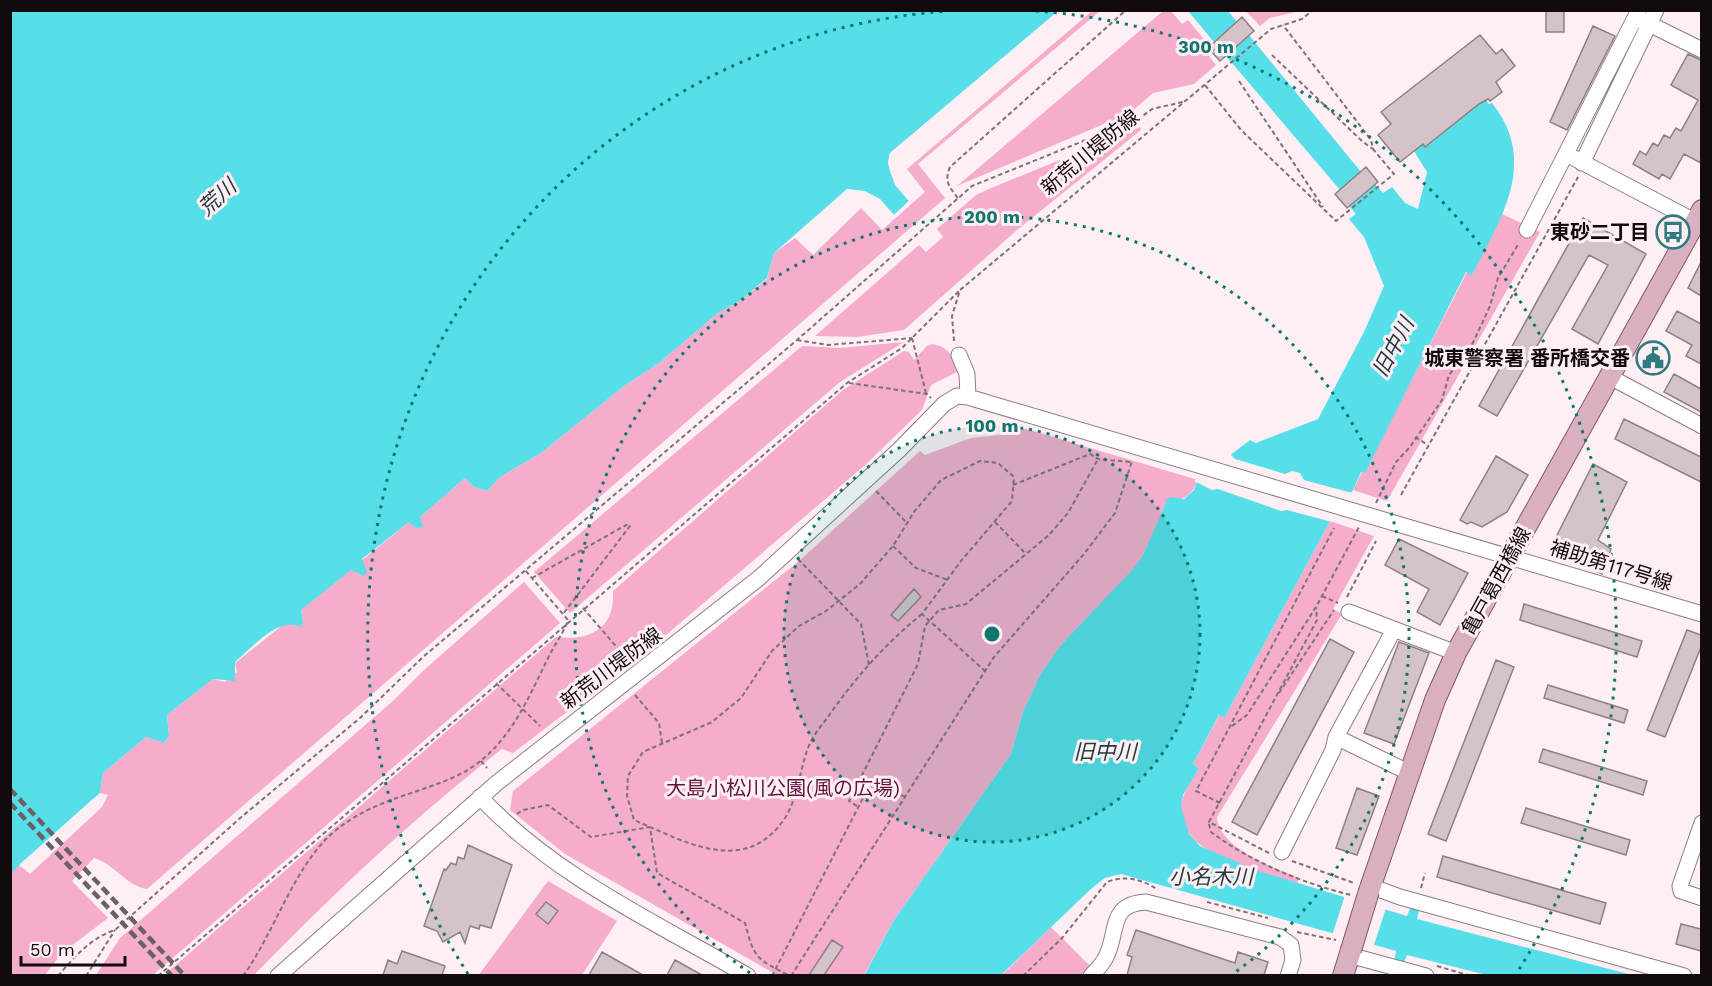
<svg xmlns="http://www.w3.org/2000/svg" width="1712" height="986" viewBox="0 0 1712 986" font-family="'Work Sans','Noto Sans JP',sans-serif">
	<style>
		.green { fill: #f6accb }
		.water { fill: #56dfe9 }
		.pier { fill: #feeff5 }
		.building { fill: #d5c3ca; stroke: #8f7f85; stroke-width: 1.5 }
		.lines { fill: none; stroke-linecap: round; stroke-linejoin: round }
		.minor-casing { stroke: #8d7c82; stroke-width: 17 }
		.major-casing { stroke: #835467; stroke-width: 22 }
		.path { stroke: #7d7377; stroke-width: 2; stroke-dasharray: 4.5 3; stroke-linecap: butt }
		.minor { stroke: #fff; stroke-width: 15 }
		.major { stroke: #d9b0c1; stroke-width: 20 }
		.rail { stroke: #6a6164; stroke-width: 4.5; stroke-dasharray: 9 4.5; stroke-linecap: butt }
		.major-bridge-casing { stroke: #835467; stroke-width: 22; stroke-linecap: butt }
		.major-bridge { stroke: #d9b0c1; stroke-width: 20 }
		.ring { fill: none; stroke: #0f766e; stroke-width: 3; stroke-dasharray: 3 6 }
		.labels { text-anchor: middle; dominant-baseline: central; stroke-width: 6; stroke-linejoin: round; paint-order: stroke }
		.street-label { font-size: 20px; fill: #110b0d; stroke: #feeff5 }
		.poi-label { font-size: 20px; font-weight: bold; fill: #110b0d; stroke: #feeff5; text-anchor: end }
		.park-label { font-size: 20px; fill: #62133d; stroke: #feeff5 }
		.water-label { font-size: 21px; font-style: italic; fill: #223a3b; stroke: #feeff5 }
		.centre { fill: #0f766e; stroke: #feeff5; stroke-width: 3 }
		.ring-label { font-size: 18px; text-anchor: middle; font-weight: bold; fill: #0f766e; stroke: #feeff5; stroke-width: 6; stroke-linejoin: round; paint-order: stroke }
	</style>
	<rect width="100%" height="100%" fill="#feeff5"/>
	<!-- green -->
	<path class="green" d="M1092,11H1100L918,164L945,198L147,889C126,886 115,864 94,858L72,881L108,918L62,953L45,975H11L10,873L19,865L30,874L102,807L108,795L100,793L103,773L146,737L164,743L169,736L167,715L213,679L225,682L237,672L235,663L284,624L303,620L301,610L409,522L420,517L465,478L474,487L487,491L500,477L541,453L624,386L659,363L718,313L741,300L767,279L774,253L795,238L813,255L861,208L882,230L925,192L907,169Z
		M1163,11H1171L1182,24L1188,20L1207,43L1203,48L1216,65L1194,84L1153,93L1130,113L957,186Z
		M1246,11H1300L1270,18L1260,26Z
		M1140,127L1141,130L1017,230L904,330L857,337L815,336L919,245L926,252L943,237L937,229L976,195L989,189Z
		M1502,214L1540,232L1387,501L1353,490L1362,472L1364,473L1467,272L1472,275Z
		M904,342L840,382L570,613L534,572L802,346L840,348Z
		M932,344C950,347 952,356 957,372L931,385L922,410L864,466L652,647L513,753L502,749C413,818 332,895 254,975L163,976L556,637C590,641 615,629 613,591L843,390L904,351L909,352L914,360L927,346Z
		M1019,427L1198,480C1192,496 1182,500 1167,503L1143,555L1133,570L1060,646L1040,675L1023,712L1011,754L894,920L864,975H777L565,854L510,810L513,791L799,561L920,451L925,455L971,438L1016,433Z
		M1330,521L1374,536L1333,609L1342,614L1217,817C1219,849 1274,867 1299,878L1297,884C1263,873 1175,854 1181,806C1183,792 1192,780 1199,768L1193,764L1220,714L1225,717Z
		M524,582L560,623L153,975H96L120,938L394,700L424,670Z
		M548,881L617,921L582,975L478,976Z
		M1051,927L1090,966L1081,975L1001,976Z"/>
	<!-- water -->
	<path class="water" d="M11,11H1058L890,153C884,171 898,188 909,201L894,215C880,199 869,191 847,189L774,253L767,278L741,300L718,313L659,363L624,386L541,453L500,477L487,491L474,487L465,478L420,517L423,527L416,528L409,522L362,559L367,572L364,576L351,570L301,610L303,621L301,627C279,615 251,649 235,662V681L213,679L167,715L169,736L164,743L146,737L103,773L100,793L11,873Z
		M1188,11H1228L1237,22L1214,42Z
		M1249,35L1361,172L1340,190L1226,56Z
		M1483,96L1489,104L1492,103C1539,162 1501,218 1472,275L1466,272L1365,473L1361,472L1353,490L1330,521L1225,717L1219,715L1193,764L1199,768L1183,795L1181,807L1189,834L1200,846L1258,871L1407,916L1411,906L1419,909L1417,919L1632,975H1487L1407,955L1404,963L1394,961L1396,951L1121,874L1105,878L1092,888L1001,975L864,976L894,920L1011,754L1023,712L1040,675L1060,646L1133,569L1143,555L1166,503L1165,500L1172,497L1184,499L1194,490L1198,480L1250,440L1256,443L1318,419L1364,332L1384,286L1364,237L1349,219L1356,214L1349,206L1375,184L1383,193L1392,187L1405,203L1418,209L1427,172L1414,151L1423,144L1426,146L1430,138L1433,141L1436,138L1462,118L1466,110L1468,112L1480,104Z"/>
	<!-- pier -->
	<path class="pier" d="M1061,10L893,154L891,163L898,184L912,201L896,217L892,218L878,201L864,193L848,192L797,240L795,238L847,189L865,191L880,199L894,215L909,201L895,185L888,163L890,153Z
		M1229,453L1235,459L1285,474L1292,471L1300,473L1304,480L1352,493L1332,522L1287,510L1281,511L1218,489L1212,490L1194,481Z
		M94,798L96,800L21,867L19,865Z
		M1345,895L1386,908L1373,948L1332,936Z"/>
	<!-- building -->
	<path class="building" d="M1546,10H1564V32H1546Z
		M1242,17L1254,31L1220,61L1208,48Z
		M1593,26L1615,36L1567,130L1550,122Z
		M1480,35L1496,54L1502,49L1515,66L1496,82L1502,92L1490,101L1488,99L1479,104L1425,147L1423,144L1400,162L1378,135L1391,124L1381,112Z
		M1688,54L1701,60V163L1684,154L1670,179L1662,174L1659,179L1633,164L1640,151L1646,155L1653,143L1658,146L1664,135L1670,138L1676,128L1681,131L1698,100L1671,85Z
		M1366,167L1378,182L1347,208L1335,194Z
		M1583,218L1646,254L1598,344L1572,329L1608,265L1589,255L1497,416L1479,406Z
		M1701,262V296L1688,288Z
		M1677,311L1701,324V364L1686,356L1692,345L1666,331Z
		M1649,349L1662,356L1656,366L1643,360Z
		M1674,374L1701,389V412L1664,392Z
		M1624,419L1701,457V482L1615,439Z
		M1496,456L1528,475L1507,512L1482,527L1471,522L1467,524L1460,520Z
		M1593,464L1627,482L1598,540L1611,549L1602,574L1575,560L1555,539Z
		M1399,539L1468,573L1440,625L1417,612L1429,589L1385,565Z
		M914,589L921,597L898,621L891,615Z
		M1524,604L1642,641L1637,657L1520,620Z
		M1687,630L1701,635V647L1665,737L1647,730Z
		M1330,639L1354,652L1257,835L1232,822Z
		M1399,642L1429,653L1394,744L1364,733Z
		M1496,660L1514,667L1446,841L1428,834Z
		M1548,685L1628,710L1624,723L1544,698Z
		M1543,749L1647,781L1643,795L1539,762Z
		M1357,788L1379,796L1357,855L1336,848Z
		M1526,808L1630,840L1626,855L1521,823Z
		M468,845L512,865L491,928L480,925L479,929L470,926L465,943L460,932L443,942L437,931L424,926L444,869L446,870L451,863L456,865L458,857L464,859Z
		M1443,856L1606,903L1600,924L1437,877Z
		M546,902L558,911L548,924L536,914Z
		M1681,924L1701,929V951L1676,944Z
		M1136,930L1235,963L1238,952L1268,962L1264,975H1127L1132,957L1127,955Z
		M832,940L843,947L824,975H809Z
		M402,951L445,966L442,975H383L388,960L397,964Z
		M602,952L643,975H589Z
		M675,960L702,975H667Z"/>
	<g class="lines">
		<defs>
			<path id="minor" d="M1641,20L1702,50
				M1574,158L1702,225
				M1582,163L1656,10
				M1527,230L1639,10
				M959,355L967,374L968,397
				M1610,377L1702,426
				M1349,612L1456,653
				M1336,737L1410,773
				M480,797C554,876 655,922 748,976
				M1702,823L1680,886L1681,891L1702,898
				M1282,852L1333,750L1336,737L1390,637
				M1370,886L1400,897L1684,976
				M1349,955L1426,976
				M278,976L498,782L759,578L899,450L944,404L957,396L968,397L1702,614
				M1091,976C1096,970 1103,964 1106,957C1119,931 1108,904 1146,902L1280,937L1291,945L1293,960L1288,976"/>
			<path id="major" d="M1369,891L1435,700L1456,653L1702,210
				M1343,976L1351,950"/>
		</defs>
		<!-- minor casing -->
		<use href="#minor" class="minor-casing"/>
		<!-- major casing -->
		<use href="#major" class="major-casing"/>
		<!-- path -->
		<path class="path" d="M1272,55L1363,142L1373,149
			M1239,81L1323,207
			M1205,85L1241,130L1336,221L1394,174L1373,149L1371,140L1283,25
			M958,198C949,187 944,181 950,167L1126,10
			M912,338L926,393
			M797,340L828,345L912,338
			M954,341L952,316L960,290L1271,29L1302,19L1313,10
			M849,383L927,394L931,398
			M1415,437L1428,445
			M1013,485L1090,454L1098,459L1131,462
			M876,491L907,523
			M1401,495L1578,177
			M1376,503L1396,462L1410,447L1442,400L1449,375L1470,349L1490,306L1498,278L1519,243
			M995,522L1026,554
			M893,546L916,568L948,580
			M798,559L861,624L869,665
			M532,578L628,524L630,526L563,614
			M1322,596L1338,603
			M1347,597L1376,541
			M583,608L627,659
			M922,614C886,643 856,677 830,714C824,723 816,731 811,741C800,764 799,796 785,818C745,878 684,841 634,820L627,796L628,776L643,752L712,722L741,698L772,651L799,626L826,611L860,584L893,546L914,512L941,480L980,461L998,463L1014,477L1012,501L961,561L922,614L985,671
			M496,683L540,726
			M1279,693L1334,610
			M635,695L659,723L662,743
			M1232,726L1247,715L1316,607L1359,527
			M481,761L487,768
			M1220,803L1196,791L1334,528
			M857,806L849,801L918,664L925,626L939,610L966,604L1049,535L1068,513L1098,459
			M517,814L523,810L548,805L591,837L650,827L657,873L745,923C754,959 757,959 790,976
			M1209,824L1211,832C1251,862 1302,883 1351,895
			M1269,853L1209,822L1317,620L1316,607
			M1292,861L1354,883
			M1421,888L1425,873
			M1207,902L1268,918
			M1297,932L1336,940
			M1437,966L1471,976
			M58,976C74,957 92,937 115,930L239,819L360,718L423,657L797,340L972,186L1140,118L1152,109L1183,102
			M86,976L115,930
			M158,976L847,383L902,348L960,290
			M243,976C275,932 295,863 336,830C374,800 410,796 452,778C505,755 525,705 549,656C555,644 563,634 568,620L525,570
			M772,976L864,796L889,791L906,797
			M791,976L994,657L1084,554L1115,513L1132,461
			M1023,976L1062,938L1107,882C1124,875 1143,879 1158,890
			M1449,976H1456"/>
		<!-- minor -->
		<use href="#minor" class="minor"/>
		<!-- major -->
		<use href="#major" class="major"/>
		<!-- rail -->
		<path class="rail" d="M10,789L185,976
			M10,803L172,976"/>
		<defs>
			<path id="major-bridge" d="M1351,950L1369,891"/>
		</defs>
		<!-- major-bridge casing -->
		<use href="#major-bridge" class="major-bridge-casing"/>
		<!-- major-bridge -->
		<use href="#major-bridge" class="major-bridge"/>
	</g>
	<!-- distance rings -->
	<circle cx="992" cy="634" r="208" fill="#0f766e" fill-opacity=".12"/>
	<g class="ring">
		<circle cx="992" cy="634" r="208"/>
		<path d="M750 973A417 417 0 1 1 1234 973"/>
		<path d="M468 974A625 625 0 0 1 948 11M1036 11A625 625 0 0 1 1516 974"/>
	</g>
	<!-- icons -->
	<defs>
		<symbol id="bus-ring" viewBox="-11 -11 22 22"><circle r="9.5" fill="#feeff5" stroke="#317a7f" stroke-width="1.5"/><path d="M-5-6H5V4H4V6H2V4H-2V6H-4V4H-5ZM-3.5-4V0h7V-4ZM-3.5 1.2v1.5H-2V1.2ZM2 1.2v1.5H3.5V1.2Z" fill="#317a7f"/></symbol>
		<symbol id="civic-ring" viewBox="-11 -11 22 22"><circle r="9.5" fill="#feeff5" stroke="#317a7f" stroke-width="1.5"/><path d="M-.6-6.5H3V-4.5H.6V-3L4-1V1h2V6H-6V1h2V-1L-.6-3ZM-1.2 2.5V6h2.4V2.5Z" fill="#317a7f"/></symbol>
	</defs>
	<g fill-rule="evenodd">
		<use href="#bus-ring" x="1654" y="213" width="38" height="38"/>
		<use href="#civic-ring" x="1634" y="339" width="38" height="38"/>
	</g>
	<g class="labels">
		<!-- street labels -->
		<g class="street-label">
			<text transform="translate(1090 152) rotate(-40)">新荒川堤防線</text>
			<text transform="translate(1611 565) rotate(17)">補助第117号線</text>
			<text transform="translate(1496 581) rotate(-61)">亀戸葛西橋線</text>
			<text transform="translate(611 668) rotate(-37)">新荒川堤防線</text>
		</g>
		<!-- poi labels -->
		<g class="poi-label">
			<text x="1650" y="232">東砂二丁目</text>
			<text x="1630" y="358">城東警察署 番所橋交番</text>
		</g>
		<!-- park labels -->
		<g class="park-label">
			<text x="783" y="788">大島小松川公園(風の広場)</text>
		</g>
		<!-- water labels -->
		<g class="water-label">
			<text transform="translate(217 197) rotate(-42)">荒川</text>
			<text transform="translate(1393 347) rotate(-62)">旧中川</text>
			<text x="1105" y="751">旧中川</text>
			<text x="1211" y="876">小名木川</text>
		</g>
	</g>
	<circle cx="992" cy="634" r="9" class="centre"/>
	<g class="ring-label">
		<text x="1206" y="53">300 m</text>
		<text x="992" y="223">200 m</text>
		<text x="992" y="432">100 m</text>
	</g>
	<!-- border -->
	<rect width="1712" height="986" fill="none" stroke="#110b0d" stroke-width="24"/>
	<!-- scale -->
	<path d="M21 956v9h104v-9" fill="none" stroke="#110b0d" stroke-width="3"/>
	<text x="30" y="956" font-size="18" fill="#110b0d" stroke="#feeff5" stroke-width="4.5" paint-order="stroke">50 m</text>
</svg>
